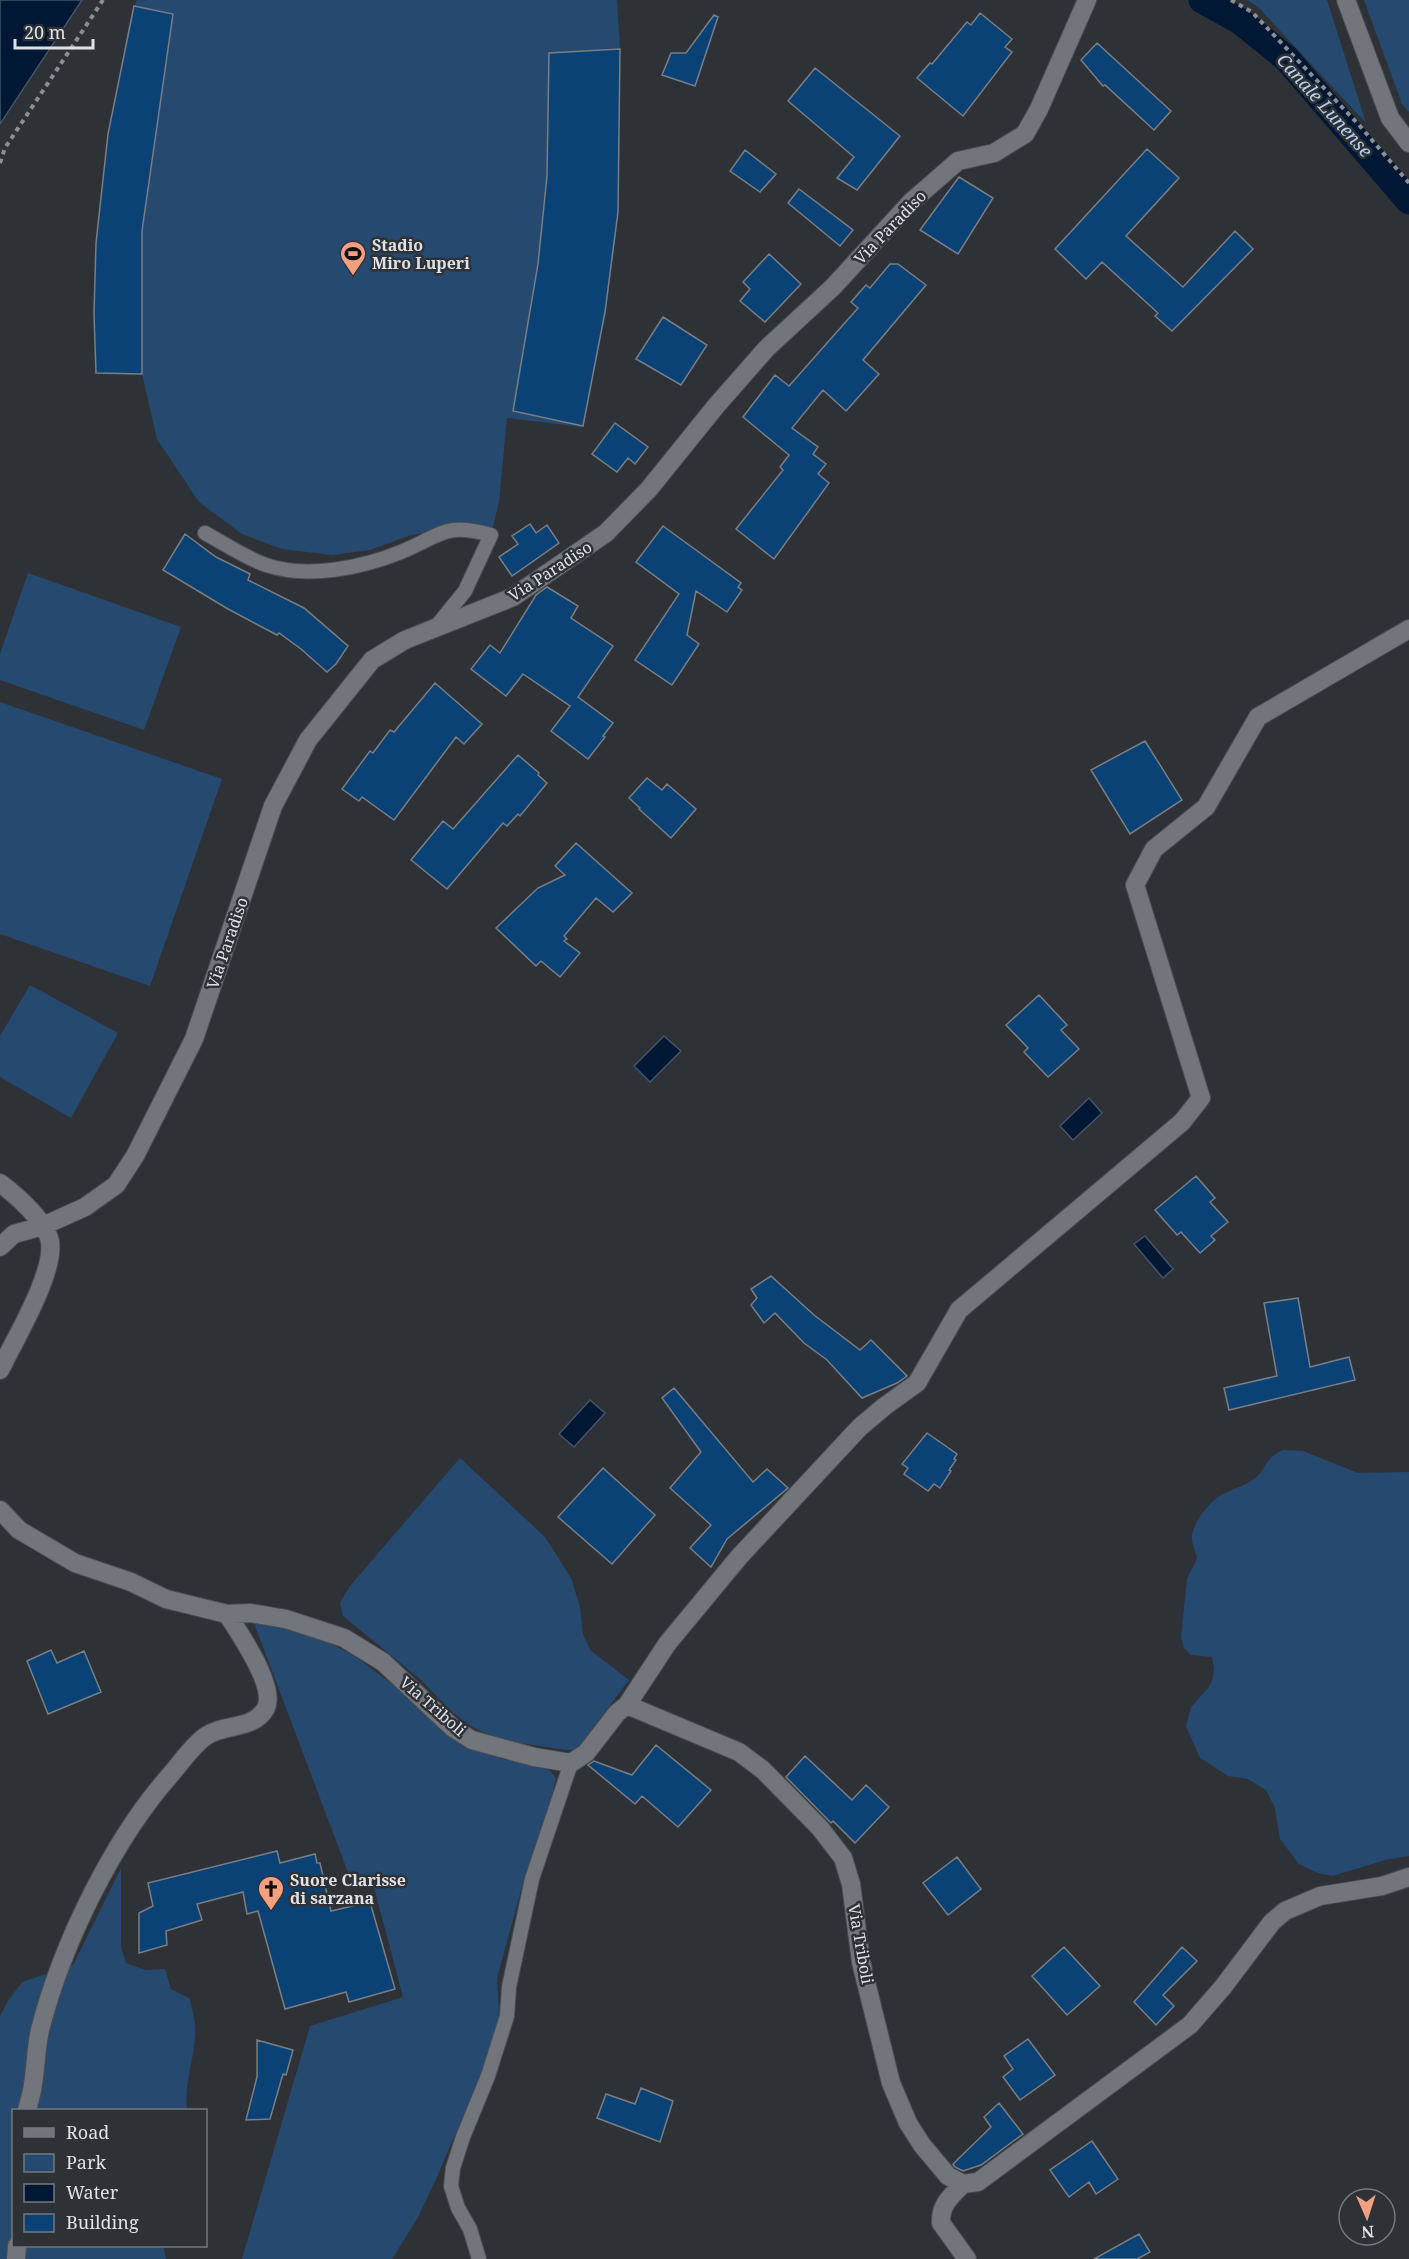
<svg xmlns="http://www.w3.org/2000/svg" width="1409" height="2259" viewBox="0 0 1409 2259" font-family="'Noto Serif',serif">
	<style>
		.green { fill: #264970 }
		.water { fill: #001834; stroke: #435569; stroke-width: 1.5 }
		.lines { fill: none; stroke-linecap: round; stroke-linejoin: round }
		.canal { stroke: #001834; stroke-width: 27 }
		.building { fill: #0b4276; stroke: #797e84; stroke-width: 1.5 }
		.lane-casing { stroke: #4a4e52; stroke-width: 16 }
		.street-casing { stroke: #4a4e52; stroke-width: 20 }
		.secondary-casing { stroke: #4a4e52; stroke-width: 20 }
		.path { stroke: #8b8e92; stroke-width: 4; stroke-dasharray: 4.5 4.5; stroke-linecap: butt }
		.lane { stroke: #72767c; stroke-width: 14 }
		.street { stroke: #72767c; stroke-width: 18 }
		.secondary { stroke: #72767c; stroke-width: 18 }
		.labels { text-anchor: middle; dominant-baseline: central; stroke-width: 5; stroke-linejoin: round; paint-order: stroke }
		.street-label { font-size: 16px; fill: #dfe2e5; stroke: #2e3237 }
		.poi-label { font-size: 16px; font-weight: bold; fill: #dfe2e5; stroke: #2e3237; text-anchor: start }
		.water-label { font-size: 18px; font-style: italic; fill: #b5d1f1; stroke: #2e3237 }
	</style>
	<rect width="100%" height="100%" fill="#2e3237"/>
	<!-- green -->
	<path class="green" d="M137,0H617L620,49L618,213L606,312L582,427L507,418L499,502L491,535L448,529L411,535L370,550L332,555L282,549L242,534L199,502L157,439L142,374L96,373C93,270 99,176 120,76C125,51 127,23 137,0Z
		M1247,0H1327L1366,123L1258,7Z
		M1364,0H1409V112L1402,104Z
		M28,573L181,627L144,730L0,680V654Z
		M0,702L222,779L150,986L0,934Z
		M30,985L118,1033L71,1118L0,1077V1036Z
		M1283,1450L1303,1451L1358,1473L1409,1472V1856L1389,1859L1332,1876L1318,1873L1299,1864L1280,1839L1275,1808L1266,1790L1248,1779L1228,1776L1200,1758L1186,1726L1191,1707L1209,1687L1213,1678L1214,1668L1212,1657L1191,1655L1184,1648L1181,1638L1187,1579L1197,1558C1196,1552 1191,1543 1192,1536C1192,1525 1208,1504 1217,1498C1228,1490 1243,1487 1254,1479C1267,1469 1264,1458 1283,1450Z
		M460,1458L545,1537L571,1578L580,1607L583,1634L590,1650L629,1680L576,1750H566L502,1740L472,1727L451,1711L420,1679L343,1616L340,1603L350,1586Z
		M254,1623L286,1628L321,1639L353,1655L400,1690L468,1747L502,1759L550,1770L556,1778L552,1796L526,1872L497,1978L499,2016L481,2074L437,2177L417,2219L392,2259H242L310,2026L403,1997L372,1880L352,1883Z
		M121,1868V1947L126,1963L145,1970L165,1969L171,1989L189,1998C193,2010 196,2022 195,2035C194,2061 184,2084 187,2110H14V2246H163L166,2259H0V2016L8,2001L22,1982L73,1965Z"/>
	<!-- water -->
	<path class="water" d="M0,0H82L0,124Z
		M664,1036L681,1051L650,1082L634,1066Z
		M1089,1098L1102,1113L1073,1140L1060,1126Z
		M1145,1236L1173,1269L1163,1278L1134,1244Z
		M590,1400L605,1413L574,1447L559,1434Z"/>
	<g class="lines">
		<!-- canal -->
		<path class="canal" d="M1202,0L1240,21L1286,58L1409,201"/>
	</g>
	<!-- building -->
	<path class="building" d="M134,6L173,14L142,231V374L96,373L94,314L96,243L108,134Z
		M980,13L1012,39L1005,47L1012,52L963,116L917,78L930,63L932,64L967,22L971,25Z
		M714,15L718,17L695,86L662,75L671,53H686Z
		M1097,43L1171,111L1154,130L1105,85L1103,86L1081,60Z
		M620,49L618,212L605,312L583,426L513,411L538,264L547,176L549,53Z
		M815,68L900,136L857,190L837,178L854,157L788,101Z
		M1147,149L1179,178L1126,236L1183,287L1235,231L1253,249L1172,331L1155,316L1158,313L1102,262L1086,279L1055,249Z
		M745,150L776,174L760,192L730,171Z
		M959,177L993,198L958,254L920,230Z
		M799,189L853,230L840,246L788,203Z
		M769,254L801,284L765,322L740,301L750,289L743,282Z
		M890,264H898L926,285L863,360L879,374L846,411L823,390L792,428L818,447L813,454L826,464L818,474L829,483L774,559L736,529L783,470L780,467L789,455L743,417L775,375L789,386L858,308L851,302L866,285L870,288Z
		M663,317L707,345L681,385L636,359Z
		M615,423L648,447L635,464L628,458L617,472L592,454Z
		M530,524L536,533L547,525L559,543L512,576L499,557L518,544L512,536Z
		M663,526L741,583L738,587L742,590L727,612L696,591L687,635L699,644L672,685L635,660L679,594L636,562Z
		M185,534L216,557L250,574L248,580L304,608L348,646L336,664L327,672L301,649L279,633L277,635L228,609L163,570Z
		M547,587L578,606L571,618L613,646L578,697L613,723L603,736L605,737L588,759L551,731L570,706L523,674L506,696L471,669L490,645L500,653L536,595Z
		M435,683L482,724L464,744L456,737L394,820L362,797L359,801L342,789L370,751L373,753L390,730L394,732Z
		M1145,741L1182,800L1130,834L1091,770Z
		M518,755L539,773L538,775L547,783L520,816L518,814L507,826L503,823L447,889L411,860L443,821L453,829Z
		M647,778L662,790L667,784L696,809L671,838L639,809L640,808L629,798Z
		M576,843L632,893L613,912L596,898L564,936L567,939L564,941L580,953L560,977L541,961L536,966L496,928L538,888L565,875L555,866Z
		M1039,995L1067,1025L1061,1030L1079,1049L1048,1077L1024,1052L1028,1048L1006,1025Z
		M1196,1176L1215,1198L1210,1202L1228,1222L1211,1236L1215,1240L1200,1253L1181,1232L1177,1235L1155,1210Z
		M771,1276L814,1315L860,1350L871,1340L907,1376L897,1383L862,1398L827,1360L804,1343L775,1313L764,1323L751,1305L757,1298L751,1289Z
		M1298,1298L1310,1367L1349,1357L1355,1380L1229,1410L1224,1388L1277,1376L1264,1303Z
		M674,1388L753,1482L767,1469L788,1488L727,1539L711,1567L690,1548L711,1525L670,1488L701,1452L662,1398Z
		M927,1433L957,1454L954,1459L956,1460L949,1470L951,1471L940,1488L934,1484L928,1491L904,1474L908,1468L902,1464Z
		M603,1468L655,1515L612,1564L558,1517Z
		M51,1650L57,1663L84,1651L101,1692L48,1714L27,1661Z
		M656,1745L711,1790L678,1827L642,1796L635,1804L588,1765L594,1761L632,1775Z
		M805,1756L852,1800L866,1785L889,1807L855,1843L833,1821L831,1823L786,1777Z
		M277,1851L280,1863L315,1854L317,1863H320L331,1911L370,1902L395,1989L349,2002L346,1992L285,2009L258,1911L247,1914L243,1892L197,1904L202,1920L166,1931L167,1945L139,1953V1913L153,1906L148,1883Z
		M957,1857L981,1889L948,1915L923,1883Z
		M1064,1947L1100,1986L1067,2015L1032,1976Z
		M1182,1947L1197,1961L1163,1995L1174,2006L1156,2025L1134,2002Z
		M1028,2039L1055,2075L1020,2100L1003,2077L1013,2069L1004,2056Z
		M257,2040L293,2050L286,2075L283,2074L270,2119L246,2120L257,2077Z
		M641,2088L673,2101L660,2142L597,2118L606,2094L635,2104Z
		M999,2103L1023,2134L981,2165L963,2171L955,2167L953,2164L991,2127L984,2117Z
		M1092,2141L1118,2179L1096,2194L1089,2182L1069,2197L1050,2170Z
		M1139,2234L1150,2252L1137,2259H1094Z"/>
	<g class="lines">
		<defs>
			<path id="lane" d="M205,533C225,544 246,558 266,565C308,579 361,568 401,552C442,535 444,522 491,535L465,591L435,628
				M479,2259L470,2229L458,2208L451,2186L453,2168L463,2137L488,2076L507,2016L509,1987L532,1879L571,1763"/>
			<path id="street" d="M0,1183C16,1195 47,1222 50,1242C55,1273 14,1341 0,1370
				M0,1247L14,1234L43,1226L85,1207L116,1185L135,1156L194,1039L273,806L308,740L372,660L405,640L513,597L606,533L649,489L716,406L766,349L833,287L911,202L958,161L994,153L1025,134L1039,109L1087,0
				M0,1510L19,1530L75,1563L131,1582L166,1599L227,1614L250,1613L286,1619L344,1638L383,1662L453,1728L472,1740L534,1757L571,1763L586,1753L617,1713L627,1705L739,1752L763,1770L820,1828L843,1858L851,1884L861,1962L891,2083L908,2123L922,2145L948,2176L963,2184L978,2182L1190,2025L1223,1987L1272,1922L1285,1911L1320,1896L1382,1886L1409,1877
				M627,1705L667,1644L739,1557L860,1427L885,1406L917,1383L959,1310L1182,1122L1201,1098L1135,885L1154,849L1206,807L1258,717L1409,629
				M27,2110C29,2102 32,2093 33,2084C36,2066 36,2047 40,2030C62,1944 113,1839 172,1773C182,1761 193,1745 206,1736C224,1723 253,1731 266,1708C276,1687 239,1632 227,1614
				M963,2184C951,2196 940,2205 941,2223L967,2259
				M16,2259L17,2246"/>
			<path id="secondary" d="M1346,0L1390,118L1409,143"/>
		</defs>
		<!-- lane casing -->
		<use href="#lane" class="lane-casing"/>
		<!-- street casing -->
		<use href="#street" class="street-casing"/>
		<!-- secondary casing -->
		<use href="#secondary" class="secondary-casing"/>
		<!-- path -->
		<path class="path" d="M1231,0L1252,12L1359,125L1409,183
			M0,163L5,148L103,0"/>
		<!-- lane -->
		<use href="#lane" class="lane"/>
		<!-- street -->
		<use href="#street" class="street"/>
		<!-- secondary -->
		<use href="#secondary" class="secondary"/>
	</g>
	<!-- icons -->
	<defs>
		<symbol id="stadium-pin" viewBox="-11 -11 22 30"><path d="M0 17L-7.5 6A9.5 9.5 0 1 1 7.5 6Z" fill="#f2a07f" stroke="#2e3237"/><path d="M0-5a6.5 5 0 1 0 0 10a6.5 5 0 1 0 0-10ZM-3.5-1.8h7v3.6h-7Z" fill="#111"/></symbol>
		<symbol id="church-pin" viewBox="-11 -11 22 30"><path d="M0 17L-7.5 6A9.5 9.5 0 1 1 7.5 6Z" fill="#f2a07f" stroke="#2e3237"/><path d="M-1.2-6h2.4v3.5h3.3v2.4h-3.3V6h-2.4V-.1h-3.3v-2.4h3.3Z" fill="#111"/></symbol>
	</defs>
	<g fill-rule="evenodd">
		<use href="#stadium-pin" x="338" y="239" width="30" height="40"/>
		<use href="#church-pin" x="256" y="1874" width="30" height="40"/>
	</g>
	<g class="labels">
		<!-- street labels -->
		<g class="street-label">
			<text transform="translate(890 227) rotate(-46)">Via Paradiso</text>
			<text transform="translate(550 571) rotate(-33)">Via Paradiso</text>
			<text transform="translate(227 943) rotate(-71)">Via Paradiso</text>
			<text transform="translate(433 1706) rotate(41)">Via Triboli</text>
			<text transform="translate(861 1944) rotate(80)">Via Triboli</text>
		</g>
		<!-- poi labels -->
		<g class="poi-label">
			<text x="372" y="245">Stadio<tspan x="372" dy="18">Miro Luperi</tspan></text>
			<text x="290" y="1880">Suore Clarisse<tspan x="290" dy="18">di sarzana</tspan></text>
		</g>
		<!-- water labels -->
		<g class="water-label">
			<text transform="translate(1325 105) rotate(48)">Canale Lunense</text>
		</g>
	</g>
	<!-- legend -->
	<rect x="12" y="2109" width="195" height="138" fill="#2e3237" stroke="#75787d" stroke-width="1.5"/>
	<rect x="24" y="2128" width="30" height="9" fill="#72767c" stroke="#75787d" stroke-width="1.5"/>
	<text x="66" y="2139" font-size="18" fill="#dfe2e5">Road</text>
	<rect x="24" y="2154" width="30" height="18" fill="#264970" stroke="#75787d" stroke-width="1.5"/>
	<text x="66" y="2169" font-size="18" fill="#dfe2e5">Park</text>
	<rect x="24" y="2184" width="30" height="18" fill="#001834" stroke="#75787d" stroke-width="1.5"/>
	<text x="66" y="2199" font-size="18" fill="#dfe2e5">Water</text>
	<rect x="24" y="2214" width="30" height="18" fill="#0b4276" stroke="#75787d" stroke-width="1.5"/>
	<text x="66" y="2229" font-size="18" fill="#dfe2e5">Building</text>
	<!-- north arrow -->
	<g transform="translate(1367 2217) rotate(177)"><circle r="28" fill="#2e3237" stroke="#75787d" stroke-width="1.5"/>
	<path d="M0-4.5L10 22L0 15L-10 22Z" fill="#f2a07f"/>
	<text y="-9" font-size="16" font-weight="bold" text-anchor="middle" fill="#dfe2e5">N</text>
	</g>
	<!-- scale -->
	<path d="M15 39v9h78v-9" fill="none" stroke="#dfe2e5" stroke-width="3"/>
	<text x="24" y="39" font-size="18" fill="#dfe2e5" stroke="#2e3237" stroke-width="4.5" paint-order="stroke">20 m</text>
</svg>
